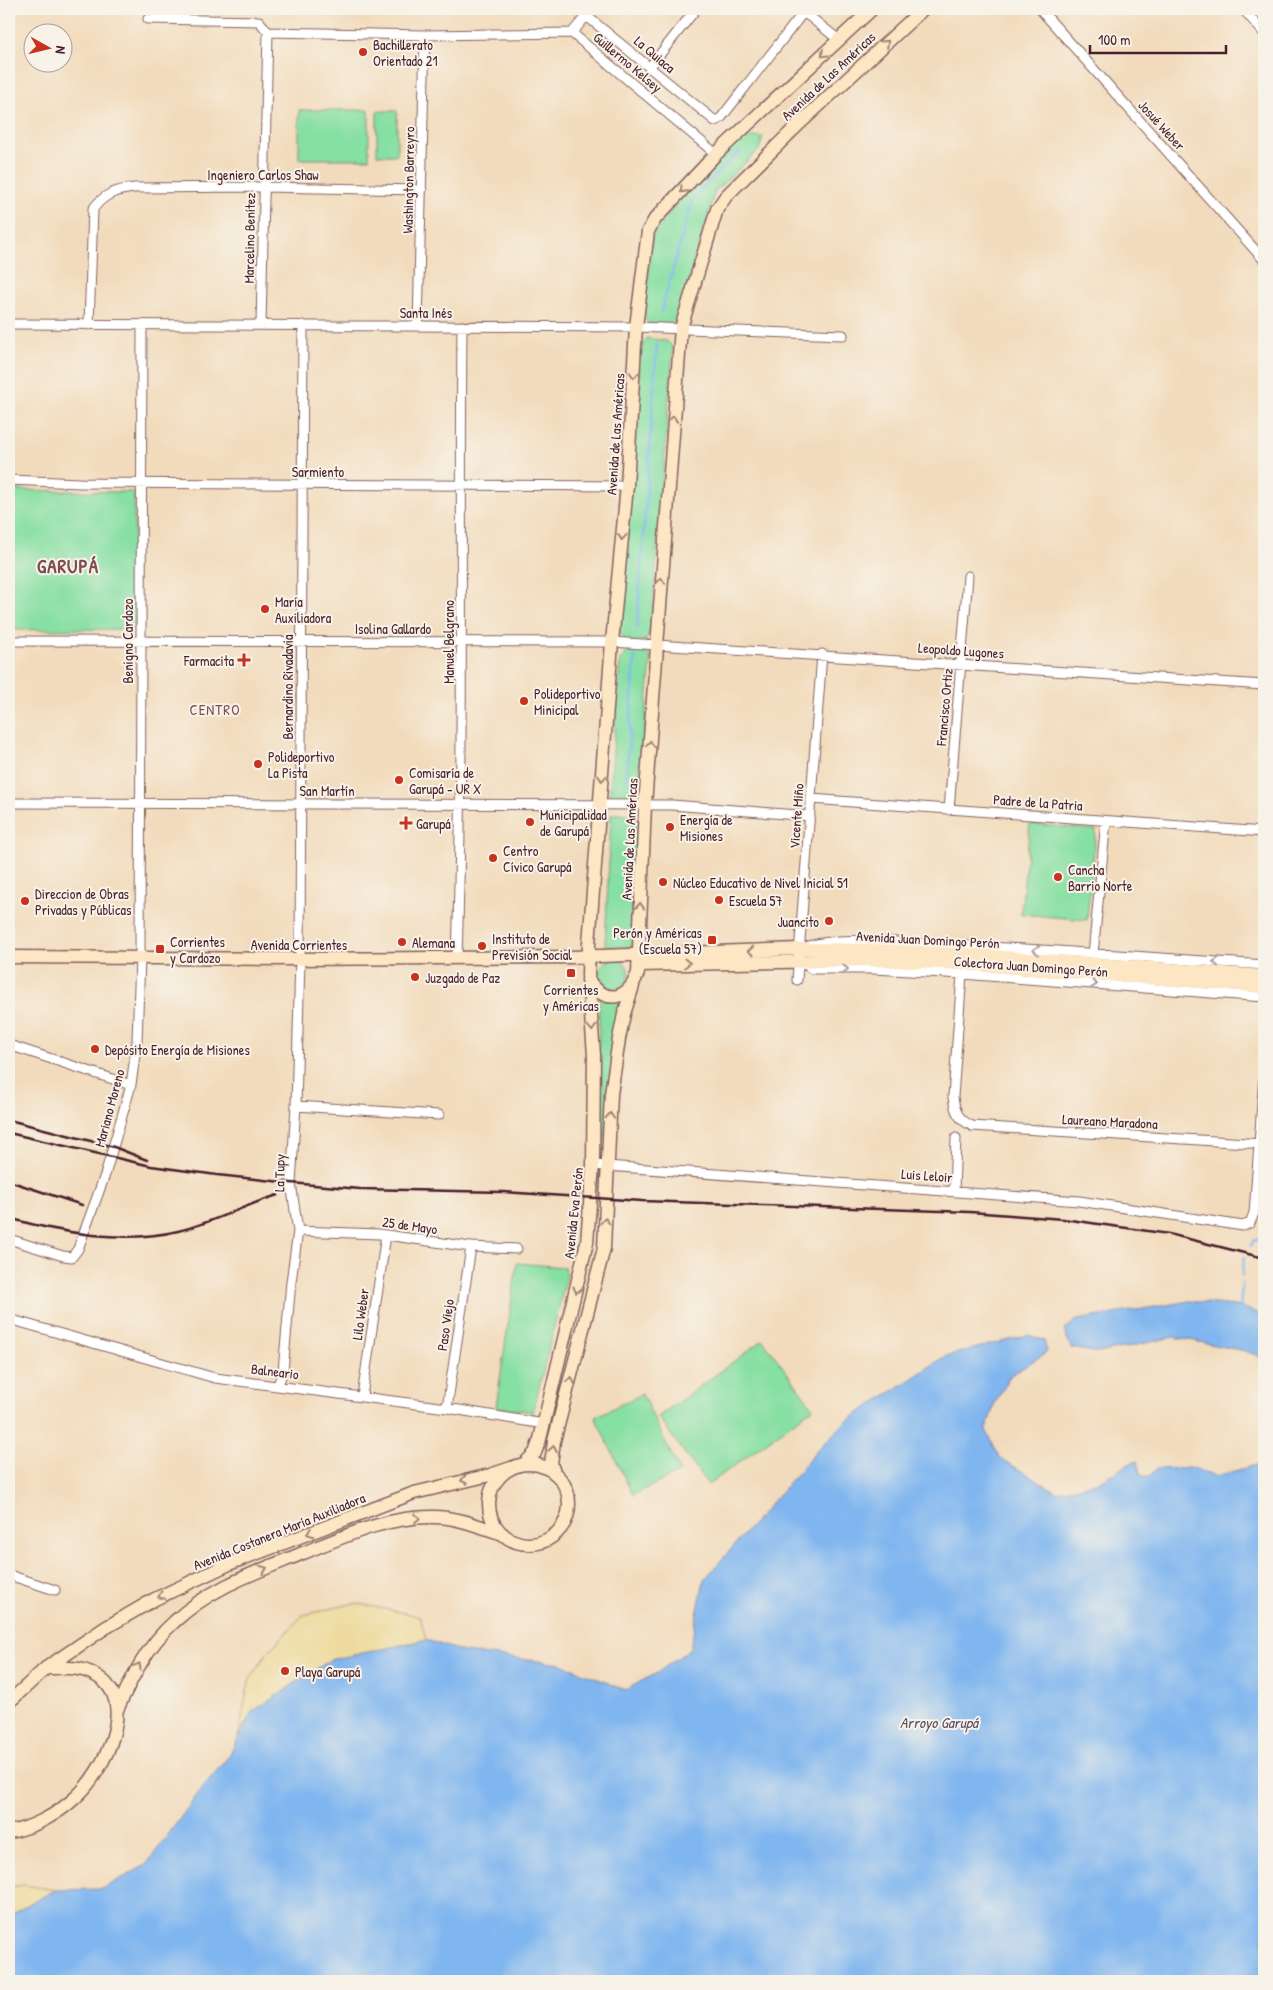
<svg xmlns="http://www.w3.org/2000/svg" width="1273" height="1990" viewBox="0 0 1273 1990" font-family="'Patrick Hand',sans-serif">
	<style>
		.green { fill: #86dfa3; stroke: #687f67 }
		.sand { fill: #eeda9e; stroke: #9c7c64 }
		.water { fill: #80b6ef; stroke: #656a8d }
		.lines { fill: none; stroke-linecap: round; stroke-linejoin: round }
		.stream { stroke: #80b6ef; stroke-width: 2.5 }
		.street-casing { stroke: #85615e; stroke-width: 11 }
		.secondary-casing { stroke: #85615e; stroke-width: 15 }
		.street { stroke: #fff; stroke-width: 9 }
		.secondary { stroke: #fce6c4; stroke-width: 12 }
		.rail { stroke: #4a1f2b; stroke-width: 2.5 }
		.oneway { stroke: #a38278 }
		.oneway2 { stroke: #ae9aa0 }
		.poi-dot { fill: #c8321e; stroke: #f7f3e8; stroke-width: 2 }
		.labels { text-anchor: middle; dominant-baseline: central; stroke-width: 4; stroke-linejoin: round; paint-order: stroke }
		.poi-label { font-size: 14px; fill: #4a1f2b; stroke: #f7f3e8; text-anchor: start }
		.street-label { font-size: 14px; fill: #4a1f2b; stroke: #f7f3e8 }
		.neighbourhood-label { font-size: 15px; letter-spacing: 1px; fill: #7e4d51; stroke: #f7f3e8 }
		.water-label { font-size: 15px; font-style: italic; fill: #5a4c66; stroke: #f7f3e8 }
		.district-label { font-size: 19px; font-weight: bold; letter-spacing: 1px; fill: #7e4d51; stroke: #f7f3e8 }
	</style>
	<rect width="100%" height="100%" fill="#f7f3e8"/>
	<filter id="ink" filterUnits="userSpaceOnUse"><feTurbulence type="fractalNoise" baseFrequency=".02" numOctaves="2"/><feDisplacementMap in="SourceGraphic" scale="10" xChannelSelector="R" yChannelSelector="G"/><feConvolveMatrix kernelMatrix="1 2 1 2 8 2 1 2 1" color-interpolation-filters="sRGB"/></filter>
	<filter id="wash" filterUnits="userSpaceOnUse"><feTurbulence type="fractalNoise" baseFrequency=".0096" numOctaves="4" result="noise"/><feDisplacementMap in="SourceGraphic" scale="20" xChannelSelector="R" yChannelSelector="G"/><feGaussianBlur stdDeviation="1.12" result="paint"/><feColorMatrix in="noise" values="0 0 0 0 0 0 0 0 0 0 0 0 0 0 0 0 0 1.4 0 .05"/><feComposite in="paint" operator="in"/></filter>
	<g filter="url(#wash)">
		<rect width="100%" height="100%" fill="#f2dbbc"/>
		<!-- green -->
		<path class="green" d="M299,110H369V159H299Z
			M377,111H397V155H377Z
			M749,137H763L759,150L715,191L678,319L671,325L648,323L644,317L652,236L676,204L734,142Z
			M647,338L667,341L673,347L651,631L645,641L626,642L620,632L641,349Z
			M9,490L134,492L135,629L9,630Z
			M627,652L647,653L651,659L639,794L632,800H614L610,793L620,661Z
			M611,814H637L633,947L605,946Z
			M1030,824L1096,830L1087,920L1021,914Z
			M599 974a15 15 0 1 1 30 0a15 15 0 1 1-30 0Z
			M599,997L623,999L604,1140L601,1142L598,1140Z
			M517,1263L564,1267L567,1275L533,1412L496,1407Z
			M763,1340L813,1408L708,1485L658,1417Z
			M642,1394L680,1472L633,1495L595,1417Z"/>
		<!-- sand -->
		<path class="sand" d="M355,1603L420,1616L426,1640L330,1660L252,1712L238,1737L249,1681L267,1653L303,1615Z
			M24,1885L56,1890L29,1904L9,1917V1887Z"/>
		<!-- water -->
		<path class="water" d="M1190,1301L1242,1307L1264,1316V1358L1245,1351L1174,1337L1099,1353L1071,1348L1064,1330L1077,1320Z
			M1028,1335L1044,1340L1047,1352L1010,1376L994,1405L986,1430L1000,1458L1057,1492L1096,1483L1129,1464L1137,1461L1141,1476H1149L1156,1469L1193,1468L1216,1476L1264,1463V1981H9V1917L29,1904L56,1890L102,1889L146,1865L203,1787L229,1756L252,1712L330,1660L426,1640L464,1652L562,1664L625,1690L657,1673L690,1649L704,1580L821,1446L847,1421L946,1356Z"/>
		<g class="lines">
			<!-- stream -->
			<path class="stream" d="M661,312L693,197L740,151
				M637,628L657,343
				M626,781L635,656
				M1251,1246L1253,1241L1264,1238
				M1242,1276L1244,1258
				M1240,1310L1242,1284"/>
		</g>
	</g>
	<g filter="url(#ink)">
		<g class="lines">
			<defs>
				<path id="street" d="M578,9L715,121L721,118L806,9
					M800,9L839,40
					M1040,9L1264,260
					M1243,9L1264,33
					M148,19L259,21L268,32
					M268,32L425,35L572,33L716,154
					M572,33L592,9
					M649,68L696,9
					M9,324L636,327L843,335
					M89,325L93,209C104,194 116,190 134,188L264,187L422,190
					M261,325L268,32
					M418,326L425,35
					M9,480L80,483L627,486
					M9,641L612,642L1264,685
					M811,799L1264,832
					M9,803L672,805L810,816
					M949,810L968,576
					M806,947C839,935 898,943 934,944C1044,949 1154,958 1264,965
					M1093,954L1106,821
					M457,957C464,747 460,536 462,326
					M801,962L812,969H874L962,974L1264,997
					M962,974L953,1097C955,1112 958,1119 972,1126L1263,1144
					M797,980L822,654
					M9,1045L131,1085
					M296,1106L439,1115
					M593,1165L1079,1201L1243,1226L1250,1223L1254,1213L1264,1075
					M954,1191L956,1138
					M298,1231L379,1234L471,1247L517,1249
					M9,1239L63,1256L72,1257L78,1249L105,1175L131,1085L137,1041L140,958L142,324
					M9,1319L215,1378L447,1408L544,1424
					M278,1385L283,1371L291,1282L298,1231L291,1183L296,1106L300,959L303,325
					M362,1396L386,1235
					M447,1408L471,1247
					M9,1575L55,1590"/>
				<path id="secondary" d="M9,957L289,959L572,957L799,949L876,950L963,954L1264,976
					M639,965L875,960L963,964L1264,987
					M588,980C606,1005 627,1001 638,973L645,805L681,328L717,209L726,196L799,124L923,9
					M489 1504a40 40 0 1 1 80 0a40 40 0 1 1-80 0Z
					M524,1464L535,1453L540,1439L587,1242L593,1165L594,1055L588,975L589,944L612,642L627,486L636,327L648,231L655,219L716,154L872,9
					M554,1472L551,1464L554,1441L604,1248L611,1094L619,1039L624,1014L633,986
					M9,1702L46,1668L105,1628L155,1599L229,1564L414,1493L490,1475L511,1468
					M117,1710C132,1677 147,1646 174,1622C211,1587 257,1572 303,1553C345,1536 388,1516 434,1517C458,1517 480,1527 503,1534
					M9,1832C33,1828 58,1814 76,1797C103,1773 141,1700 95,1675C80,1666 63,1668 46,1668"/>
			</defs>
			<!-- street casing -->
			<use href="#street" class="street-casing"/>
			<!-- secondary casing -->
			<use href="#secondary" class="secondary-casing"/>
			<!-- street -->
			<use href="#street" class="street"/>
			<!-- secondary -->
			<use href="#secondary" class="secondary"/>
			<!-- rail -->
			<path class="rail" d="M9,1120L114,1147L147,1160
				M9,1133L151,1166L217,1175L291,1183L360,1189L503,1192L642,1201L970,1212L1063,1219L1169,1234L1264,1258
				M9,1181L82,1205
				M9,1218C60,1233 125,1244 178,1231C213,1223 244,1205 278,1195"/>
		</g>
		<!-- one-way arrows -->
		<defs><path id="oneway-chevron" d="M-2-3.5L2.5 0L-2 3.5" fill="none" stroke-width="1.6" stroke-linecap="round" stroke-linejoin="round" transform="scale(1.25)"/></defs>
		<g class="oneway">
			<use href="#oneway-chevron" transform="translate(886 43) rotate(-43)"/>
			<use href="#oneway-chevron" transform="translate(824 54) rotate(137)"/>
			<use href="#oneway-chevron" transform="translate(683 190) rotate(133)"/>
			<use href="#oneway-chevron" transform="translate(634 375) rotate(94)"/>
			<use href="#oneway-chevron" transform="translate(673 419) rotate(-85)"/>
			<use href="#oneway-chevron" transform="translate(622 537) rotate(95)"/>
			<use href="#oneway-chevron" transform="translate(661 581) rotate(-86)"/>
			<use href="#oneway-chevron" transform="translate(650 744) rotate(-86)"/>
			<use href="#oneway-chevron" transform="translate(602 778) rotate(94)"/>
			<use href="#oneway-chevron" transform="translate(640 906) rotate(-87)"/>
			<use href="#oneway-chevron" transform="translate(751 951) rotate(178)"/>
			<use href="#oneway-chevron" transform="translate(687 963) rotate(-1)"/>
			<use href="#oneway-chevron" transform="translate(592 1028) rotate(86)"/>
			<use href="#oneway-chevron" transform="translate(610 1116) rotate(-87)"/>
			<use href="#oneway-chevron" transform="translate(605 1221) rotate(-90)"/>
			<use href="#oneway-chevron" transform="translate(577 1290) rotate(104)"/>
			<use href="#oneway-chevron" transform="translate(571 1380) rotate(-75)"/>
			<use href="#oneway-chevron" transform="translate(553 1449) rotate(-80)"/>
			<use href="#oneway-chevron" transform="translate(464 1480) rotate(168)"/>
			<use href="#oneway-chevron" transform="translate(417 1518) rotate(-5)"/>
			<use href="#oneway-chevron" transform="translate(310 1533) rotate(159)"/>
			<use href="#oneway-chevron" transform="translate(264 1569) rotate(-22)"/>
			<use href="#oneway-chevron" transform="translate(161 1596) rotate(154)"/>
			<use href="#oneway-chevron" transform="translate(138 1666) rotate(-61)"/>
		</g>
		<g class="oneway2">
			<use href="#oneway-chevron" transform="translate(1036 950) rotate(-176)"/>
			<use href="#oneway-chevron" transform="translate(1216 962) rotate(-176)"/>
			<use href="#oneway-chevron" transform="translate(845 969)"/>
			<use href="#oneway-chevron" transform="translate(1094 984) rotate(4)"/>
		</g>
	</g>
	<!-- markers -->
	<g class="poi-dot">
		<circle cx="363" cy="52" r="5"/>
		<circle cx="265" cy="609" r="5"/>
		<path d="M241.5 652.5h5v5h5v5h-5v5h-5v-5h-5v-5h5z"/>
		<circle cx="524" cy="701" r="5"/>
		<circle cx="258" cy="764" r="5"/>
		<circle cx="399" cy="780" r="5"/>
		<circle cx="530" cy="822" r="5"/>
		<path d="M403.5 815.5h5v5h5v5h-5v5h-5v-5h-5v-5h5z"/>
		<circle cx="670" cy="827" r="5"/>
		<circle cx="493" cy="858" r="5"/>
		<circle cx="1058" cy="877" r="5"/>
		<circle cx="663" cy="882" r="5"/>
		<circle cx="719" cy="900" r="5"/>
		<circle cx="25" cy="901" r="5"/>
		<circle cx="829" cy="921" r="5"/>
		<rect x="707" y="935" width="10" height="10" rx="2.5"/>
		<circle cx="402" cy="942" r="5"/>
		<circle cx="482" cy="946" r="5"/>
		<rect x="155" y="944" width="10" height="10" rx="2.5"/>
		<rect x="566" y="968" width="10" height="10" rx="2.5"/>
		<circle cx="415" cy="977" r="5"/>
		<circle cx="95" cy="1049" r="5"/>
		<circle cx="285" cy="1671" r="5"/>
	</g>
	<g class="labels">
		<!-- poi labels -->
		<g class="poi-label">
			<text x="373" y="44">Bachillerato<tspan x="373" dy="16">Orientado 21</tspan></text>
			<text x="275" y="601">María<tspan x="275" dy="16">Auxiliadora</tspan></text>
			<text x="234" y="660" text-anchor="end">Farmacita</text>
			<text x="534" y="693">Polideportivo<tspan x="534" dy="16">Minicipal</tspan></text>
			<text x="268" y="756">Polideportivo<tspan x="268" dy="16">La Pista</tspan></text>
			<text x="409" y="772">Comisaría de<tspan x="409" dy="16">Garupá - UR X</tspan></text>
			<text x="540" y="814">Municipalidad<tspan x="540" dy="16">de Garupá</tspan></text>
			<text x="680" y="819">Energía de<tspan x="680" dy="16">Misiones</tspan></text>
			<text x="416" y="823">Garupá</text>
			<text x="503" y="850">Centro<tspan x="503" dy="16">Cívico Garupá</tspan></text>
			<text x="1068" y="869">Cancha<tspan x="1068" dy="16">Barrio Norte</tspan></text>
			<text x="673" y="882">Núcleo Educativo de Nivel Inicial 51</text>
			<text x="35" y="893">Direccion de Obras<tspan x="35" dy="16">Privadas y Públicas</tspan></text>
			<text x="729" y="900">Escuela 57</text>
			<text x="819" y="921" text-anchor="end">Juancito</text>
			<text x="702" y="932" text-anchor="end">Perón y Américas<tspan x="702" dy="16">(Escuela 57)</tspan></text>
			<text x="492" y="938">Instituto de<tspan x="492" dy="16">Previsión Social</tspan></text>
			<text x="170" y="941">Corrientes<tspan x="170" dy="16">y Cardozo</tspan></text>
			<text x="412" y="942">Alemana</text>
			<text x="425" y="977">Juzgado de Paz</text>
			<text x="571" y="989" text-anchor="middle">Corrientes<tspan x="571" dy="16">y Américas</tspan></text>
			<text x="105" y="1049">Depósito Energía de Misiones</text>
			<text x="295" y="1671">Playa Garupá</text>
		</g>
		<!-- street labels -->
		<g class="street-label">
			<text transform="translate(655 54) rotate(40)">La Quiaca</text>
			<text transform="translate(628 62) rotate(40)">Guillermo Kelsey</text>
			<text transform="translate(828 76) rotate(-43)">Avenida de Las Américas</text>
			<text transform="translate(1162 125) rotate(48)">Josué Weber</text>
			<text x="263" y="174">Ingeniero Carlos Shaw</text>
			<text transform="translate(408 180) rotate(-89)">Washington Barreyro</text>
			<text transform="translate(249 238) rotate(-89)">Marcelino Benítez</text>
			<text x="426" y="312">Santa Inés</text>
			<text transform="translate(615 434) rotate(-86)">Avenida de Las Américas</text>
			<text x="318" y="471">Sarmiento</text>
			<text x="393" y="628">Isolina Gallardo</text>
			<text transform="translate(127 641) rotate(-90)">Benigno Cardozo</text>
			<text transform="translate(448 642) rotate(-90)">Manuel Belgrano</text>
			<text transform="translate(961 650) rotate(4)">Leopoldo Lugones</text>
			<text transform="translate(287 687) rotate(-90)">Bernardino Rivadavia</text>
			<text transform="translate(944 707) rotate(-85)">Francisco Ortiz</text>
			<text x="327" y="790">San Martín</text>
			<text transform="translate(1038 802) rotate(4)">Padre de la Patria</text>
			<text transform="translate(796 816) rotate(-86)">Vicente Miño</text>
			<text transform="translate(629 839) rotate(-87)">Avenida de Las Américas</text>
			<text transform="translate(928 939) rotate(3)">Avenida Juan Domingo Perón</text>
			<text x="299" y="944">Avenida Corrientes</text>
			<text transform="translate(1031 966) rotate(4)">Colectora Juan Domingo Perón</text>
			<text transform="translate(109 1108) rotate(-75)">Mariano Moreno</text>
			<text transform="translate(1110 1121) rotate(3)">Laureano Maradona</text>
			<text transform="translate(279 1173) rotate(-89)">La Tupy</text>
			<text transform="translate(927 1175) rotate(4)">Luis Leloir</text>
			<text transform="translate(573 1213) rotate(-84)">Avenida Eva Perón</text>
			<text transform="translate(410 1225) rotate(8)">25 de Mayo</text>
			<text transform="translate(360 1314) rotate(-82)">Lilo Weber</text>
			<text transform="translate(445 1325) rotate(-82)">Paso Viejo</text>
			<text transform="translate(275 1371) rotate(7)">Balneario</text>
			<text transform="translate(279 1531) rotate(-22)">Avenida Costanera María Auxiliadora</text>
		</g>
		<!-- neighbourhood labels -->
		<g class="neighbourhood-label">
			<text x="215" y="709">CENTRO</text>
		</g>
		<!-- water labels -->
		<g class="water-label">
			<text x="939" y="1722">Arroyo Garupá</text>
		</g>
		<!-- district labels -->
		<g class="district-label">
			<text x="68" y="566">GARUPÁ</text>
		</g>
	</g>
	<!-- margin -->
	<rect width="1273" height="1990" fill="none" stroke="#f7f3e8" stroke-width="30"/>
	<!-- north arrow -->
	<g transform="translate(48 48) rotate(98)"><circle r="24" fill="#f7f3e8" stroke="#b29e9c"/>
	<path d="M0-4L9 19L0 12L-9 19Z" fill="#c8321e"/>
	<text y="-8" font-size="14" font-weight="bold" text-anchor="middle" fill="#4a1f2b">N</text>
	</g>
	<!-- scale -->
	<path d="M1090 45v8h136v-8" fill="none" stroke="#4a1f2b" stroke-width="2.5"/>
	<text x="1098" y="45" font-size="15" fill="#4a1f2b" stroke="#f7f3e8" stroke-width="4" paint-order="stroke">100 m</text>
</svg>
